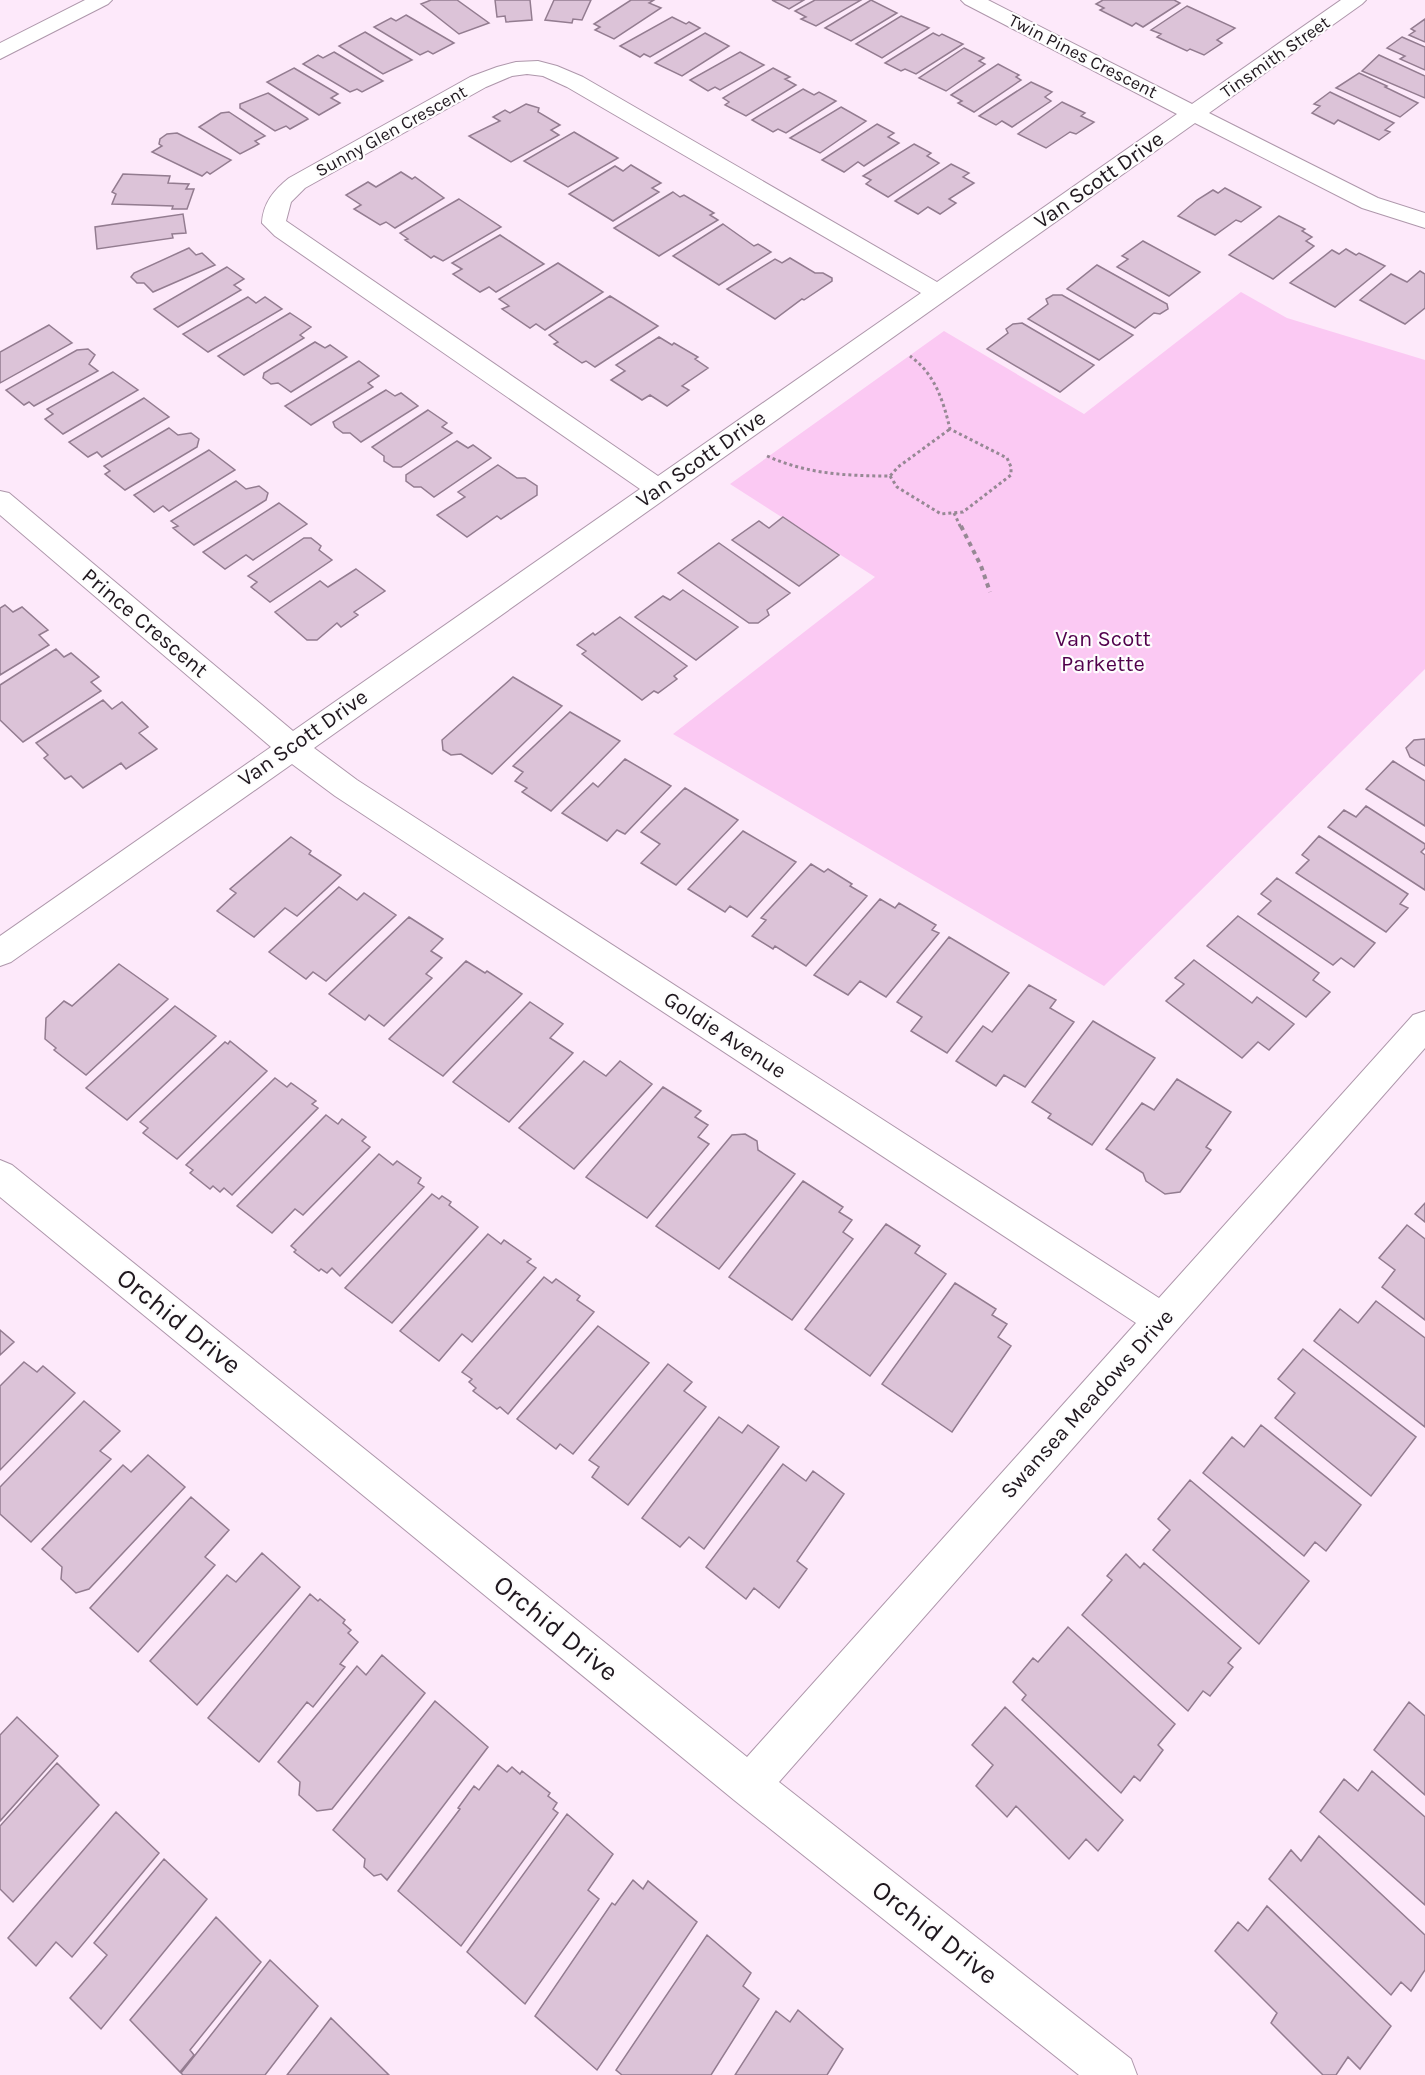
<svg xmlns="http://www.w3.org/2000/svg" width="1425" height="2075" viewBox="0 0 1425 2075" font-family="Karla,sans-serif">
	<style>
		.green { fill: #fbc9f3 }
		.building { fill: #dcc3d8; stroke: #937c90; stroke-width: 1.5 }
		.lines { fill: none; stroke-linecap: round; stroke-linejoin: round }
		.minor-casing { stroke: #ae97ab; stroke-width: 2 }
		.path-far1 { stroke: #968894; stroke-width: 3; stroke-dasharray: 3 3; stroke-linecap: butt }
		.path { stroke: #968894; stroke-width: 4; stroke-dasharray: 4.5 4.5; stroke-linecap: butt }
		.minor { fill: #fff; fill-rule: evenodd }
		.labels { text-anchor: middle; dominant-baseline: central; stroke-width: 4.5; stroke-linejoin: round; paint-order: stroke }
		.far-street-label { font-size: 18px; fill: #1f171e; stroke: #fdfdfd }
		.street-label { font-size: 22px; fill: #1f171e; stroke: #fdfdfd }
		.park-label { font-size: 22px; fill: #51004c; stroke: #fdfdfd }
		.near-street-label { font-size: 27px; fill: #1f171e; stroke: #fdfdfd }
	</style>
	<rect width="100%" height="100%" fill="#fde9fa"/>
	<!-- green -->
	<path class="green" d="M1241,292L1287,318L1425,360V669L1104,986L673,734L875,577L730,484L944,331L1084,414Z"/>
	<!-- building -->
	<path class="building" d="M431,0H457L489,23L459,34L421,4Z
		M495,0H530L532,20L506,22L505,16L497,17Z
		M554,0H591L582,20L573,19L572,23L545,20Z
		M631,0H654L649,3L661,8L614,39L595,30L600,27L594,24Z
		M772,0H804L789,9Z
		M815,0H861L816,26L801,19L806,17L795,11Z
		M871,0L897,13L851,41L825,28Z
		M1103,0H1174L1180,3L1143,27L1136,23L1132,26L1100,10L1104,8L1096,4Z
		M1187,6L1235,28L1217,40L1222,43L1204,55L1190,49L1187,51L1157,37L1161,34L1151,30Z
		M406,15L454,43L433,54L428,51L420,55L374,27L391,18L396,21Z
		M901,16L929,28L882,58L856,44Z
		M672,17L686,24L689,22L700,28L650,57L644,54L640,57L620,46Z
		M1425,19V42L1409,35L1415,31L1411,29Z
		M365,32L412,60L383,74L339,46Z
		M705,33L729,46L682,76L655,63Z
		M933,33L939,36L942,34L963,44L916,74L905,69L901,71L885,63Z
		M1402,37L1425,47V70L1400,59L1405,56L1387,48Z
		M964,48L984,58L979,61L985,64L946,91L919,78Z
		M334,52L383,81L362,92L357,89L350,92L303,64L318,55L323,58Z
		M740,52L764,65L720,90L715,87L708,91L690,80Z
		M1379,55L1425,76V98L1362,71Z
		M998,64L1019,75L1016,77L1021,80L974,112L958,103L962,101L951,95Z
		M294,68L338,94L331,98L340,103L319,115L267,82Z
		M773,68L790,77L785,79L796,85L746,116L725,105L729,102L723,98Z
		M1359,73L1387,86L1385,87L1418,103L1400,117L1336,88Z
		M1031,82L1052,92L1045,97L1051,101L1012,127L1002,121L996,125L979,116Z
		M803,89L814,95L819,92L836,101L786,133L778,129L773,132L752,120Z
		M1330,92L1394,123L1385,130L1390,132L1379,140L1338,120L1334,124L1312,113L1320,106L1314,104Z
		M268,93L307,118L308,119L290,129L286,126L275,131L240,108V104Z
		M1062,102L1085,113L1081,116L1094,122L1076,134L1070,132L1046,148L1018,134Z
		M526,104L539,108L538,112L560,125L551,130L559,135L511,162L469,136L500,121L493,117L505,110L510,113Z
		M841,107L866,121L820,153L790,138Z
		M229,112L265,136L255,141L259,144L240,154L199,127L221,113Z
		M877,124L894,133L888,137L899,143L864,166L858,162L844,172L822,160Z
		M574,132L618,158L568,187L524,161Z
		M177,133L231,160L210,174L207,172L202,176L152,152L162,146L159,144L160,139L167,134Z
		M914,144L931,153L927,156L939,163L888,197L866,184L871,180L863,176Z
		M951,164L969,173L963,177L974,183L949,199L956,203L940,214L928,207L918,214L895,201Z
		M631,165L661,183L652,188L659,192L613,221L569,194L615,166L623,171Z
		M401,172L412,179L415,177L444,198L395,228L386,222L380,225L354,209L361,205L346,195L368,182L376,187Z
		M123,174L170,176L168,183L189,184L186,189H194L187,209H172L173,206L112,204L116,194L112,192Z
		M1225,188L1261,207L1241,222L1236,220L1215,235L1178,216L1197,200L1213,190L1218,193Z
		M673,192L680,197L684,195L714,213L710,215L718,220L659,256L614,228Z
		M459,199L501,227L443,261L434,256L431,258L405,240L408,239L400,233Z
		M183,214L186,233L172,234L173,238L97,249L95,227Z
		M1279,216L1305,229L1302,231L1312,237L1306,241L1314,246L1273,279L1229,255Z
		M723,224L754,246L758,244L771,252L719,285L673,256Z
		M500,235L544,264L496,292L489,287L480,292L453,274L462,269L452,263Z
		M1143,241L1200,272L1169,296L1117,267L1128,259L1122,256Z
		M189,248L196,255L202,253L215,265L153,292L144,283H137L131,277L134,273Z
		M1346,249L1356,255L1359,253L1385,266L1335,307L1290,283L1332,250L1339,254Z
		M790,258L815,273H823L832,278V281L804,300L802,299L775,319L727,289L775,259L782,263Z
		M558,263L603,292L545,330L536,324L530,328L502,309L509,306L499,299Z
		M1097,265L1167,304L1168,309L1160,314L1154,313L1135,328L1067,289Z
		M227,267L244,279L234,285L241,290L178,327L154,309Z
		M1420,271L1425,274V308L1405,324L1360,300L1391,274L1407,282Z
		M1053,295H1062L1133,335L1099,360L1028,319L1048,304L1046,299Z
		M610,296L658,326L595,367L586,361L582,363L554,344L558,342L549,335Z
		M248,297L256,303L265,297L282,309L208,352L183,334Z
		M290,313L311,327L300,335L304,338L257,367L244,375L218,356Z
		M1022,323L1094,365L1060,392L987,349L1008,333L1006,329L1013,324Z
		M49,325L72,343L0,383V352Z
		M659,337L672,345L674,343L698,357L695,359L708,368L682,386L689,390L667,406L650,395L642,400L611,380L625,371L616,365Z
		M315,342L325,348L330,345L347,357L291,392L278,383L271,384L263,378L264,373Z
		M88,349L95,355L89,364L98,371L34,406L29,402L24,405L6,390L77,350Z
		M359,361L379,376L368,383L373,387L311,425L285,406Z
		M113,372L138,390L63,434L45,419L53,414L47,409Z
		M386,390L395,396L401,393L418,406L361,442L350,433H343L335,427L333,422Z
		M144,398L169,417L102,457L97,452L88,457L69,442Z
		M428,410L447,423L442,427L452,433L401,467H393L384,461V456L372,447Z
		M169,428L178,435L191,433L199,439L197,447L125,490L105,474L110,471L104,466Z
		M457,441L468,448L473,445L491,458L434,497L421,487H414L406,481V475Z
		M209,450L235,470L169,511L163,506L154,512L134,495Z
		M498,465L517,478H525L537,486V495L501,519L497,516L467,537L437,515L465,497L458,492Z
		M236,481L246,489L259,486L268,493L266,500L194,545L173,528L178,526L171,521Z
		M279,503L307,524L253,560L246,555L225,569L203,552Z
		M783,517L839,555L799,586L732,540L759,521L769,528Z
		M304,538H311L321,546L319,550L332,560L270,602L251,587L257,582L248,576Z
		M719,543L790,593L767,610L769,615L758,623H749L678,573Z
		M356,569L385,591L354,612L358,615L341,627L337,623L317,640H307L275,612L320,581L328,587Z
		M683,590L738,627L696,660L635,617L663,596L670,600Z
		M5,605L13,612L22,607L48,630L39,635L49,645L0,675V608Z
		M620,617L687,666L674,676L677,679L658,693L654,691L642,700L582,654L586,651L577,645L593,633L595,635Z
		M56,649L64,657L71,653L99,677L91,682L101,691L23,742L0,720V685Z
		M513,677L562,706L492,774L461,754L451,755L443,750L442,740Z
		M103,700L112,709L122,702L148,727L139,733L157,749L126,769L121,763L83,788L71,776L65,779L44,758L48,755L36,743Z
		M570,712L620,741L551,811L522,792L527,788L515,781L523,772L513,766Z
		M1425,739V766L1410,757L1406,748L1414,740Z
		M625,759L671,786L625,834L617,830L607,841L562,813L593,783L598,787Z
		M1393,761L1425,781V826L1366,789Z
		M685,788L738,820L676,885L641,863L660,844L641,832Z
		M1366,806L1425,844V848L1421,852L1425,855V890L1328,827L1344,810L1356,817Z
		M743,831L796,862L747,917L730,906L725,912L688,889Z
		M1319,836L1408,894L1400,904L1408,908L1386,932L1296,873L1309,860L1302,855Z
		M291,837L311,851L309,854L341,875L297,916L285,908L254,937L217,911L236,893L230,889Z
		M811,864L824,872L828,869L852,884L850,886L867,896L806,966L775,946L773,949L752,936L766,920L761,918Z
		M1277,878L1375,943L1354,967L1341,958L1333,965L1258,914L1271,901L1261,894Z
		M339,887L357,900L364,893L396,915L326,981L313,972L306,979L269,952Z
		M880,899L895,908L899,903L936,925L932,930L939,933L886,997L860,981L848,995L814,975Z
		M1238,916L1319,973L1313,980L1330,992L1306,1017L1207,946Z
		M409,917L443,939L431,951L442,958L426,974L432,978L384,1026L369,1015L365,1020L329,994Z
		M949,937L1009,973L947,1053L911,1031L922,1017L897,1002Z
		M1194,960L1252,1003L1257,997L1294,1024L1269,1050L1258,1042L1242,1058L1166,1001L1184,984L1175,978Z
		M466,961L485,973L487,971L522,994L443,1076L389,1039Z
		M119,964L168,999L86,1075L54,1050L56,1048L45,1039L46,1018L64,1001L72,1006Z
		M1029,985L1056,1000L1050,1008L1074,1022L1025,1087L1004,1075L996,1086L956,1061L983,1026L992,1032Z
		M530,1002L563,1024L550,1038L573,1053L509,1122L453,1082Z
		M175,1006L216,1036L127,1120L86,1088Z
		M1093,1021L1155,1058L1092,1145L1048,1118L1051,1114L1032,1102Z
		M230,1041L267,1071L177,1159L143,1133L148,1128L140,1122L225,1042L228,1044Z
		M584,1061L606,1076L620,1061L652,1084L574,1169L519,1128Z
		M275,1078L287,1087L291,1083L316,1101L312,1104L318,1108L232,1195L224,1188L220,1192L213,1186L210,1189L190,1173L193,1170L186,1165Z
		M1177,1079L1231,1112L1206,1147L1211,1150L1180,1192L1165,1194L1146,1181L1143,1173L1106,1149L1142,1103L1154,1110Z
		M663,1087L701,1111L695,1117L708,1125L698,1137L709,1144L647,1218L586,1177Z
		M326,1115L338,1124L342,1119L366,1137L362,1141L370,1147L303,1215L295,1209L272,1233L237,1206Z
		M745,1134L757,1141L758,1150L795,1174L719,1269L656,1226L732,1135Z
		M379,1154L393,1165L397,1161L421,1178L418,1183L424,1187L340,1276L332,1268L327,1273L321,1269L319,1271L294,1252L296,1250L291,1246Z
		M803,1181L843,1207L839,1212L852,1220L843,1232L853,1239L792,1320L729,1277Z
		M432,1194L439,1199L442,1196L451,1202L449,1205L478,1227L392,1323L345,1288Z
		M1425,1203V1222L1415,1214Z
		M886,1224L920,1246L915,1253L946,1274L870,1376L805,1329Z
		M1407,1225L1425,1239V1320L1382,1287L1395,1270L1379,1258Z
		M488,1234L501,1244L504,1240L531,1259L527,1262L536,1268L472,1342L462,1334L439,1361L400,1331Z
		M544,1277L552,1283L556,1279L580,1296L577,1300L594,1312L508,1414L500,1407L497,1409L473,1391L476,1388L469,1382L472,1379L462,1372Z
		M955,1283L996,1309L992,1315L1007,1324L998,1337L1011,1346L952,1432L882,1384Z
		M1376,1301L1425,1338V1427L1314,1341L1340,1309L1358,1323Z
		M598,1326L649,1363L573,1454L560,1444L556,1449L517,1419Z
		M0,1330L14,1342L0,1355Z
		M1303,1349L1416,1437L1371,1496L1275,1418L1295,1393L1278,1379Z
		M24,1362L37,1372L43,1366L75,1393L0,1470V1386Z
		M668,1364L692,1382L684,1391L706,1407L628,1505L592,1477L599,1467L589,1460Z
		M84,1401L120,1431L100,1451L111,1459L31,1542L0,1514V1487Z
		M719,1417L742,1433L748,1425L779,1447L704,1549L689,1537L680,1547L642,1518Z
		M1261,1425L1361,1505L1326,1551L1315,1542L1304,1556L1203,1473L1232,1437L1244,1447Z
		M148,1455L185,1487L89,1589L76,1593L61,1579L62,1567L42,1549L123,1465L131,1472Z
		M783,1464L806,1481L813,1471L844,1494L797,1561L807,1569L779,1608L754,1588L746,1599L706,1567Z
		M1190,1480L1309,1581L1259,1644L1153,1550L1170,1530L1158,1519Z
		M191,1497L229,1530L205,1557L215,1565L138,1652L90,1608Z
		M262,1553L300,1587L197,1705L150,1661L227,1575L236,1582Z
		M1126,1554L1140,1568L1144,1563L1241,1648L1228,1663L1233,1667L1210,1696L1203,1691L1188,1711L1082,1615L1112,1580L1107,1576Z
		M310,1594L318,1601L320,1599L345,1620L343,1623L351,1630L348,1633L358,1642L340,1664L345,1667L313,1707L307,1702L259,1762L208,1718Z
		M1068,1627L1175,1724L1158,1745L1163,1750L1140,1781L1134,1776L1121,1793L1022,1700L1026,1695L1013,1682L1033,1658L1038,1662Z
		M382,1655L425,1693L332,1809L317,1811L299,1795L300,1782L278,1762L357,1666L366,1675Z
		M435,1701L488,1747L387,1880L381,1874L374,1876L364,1867L365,1859L333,1830Z
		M1409,1702L1425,1716V1795L1374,1750Z
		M1005,1707L1123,1820L1098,1851L1086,1839L1069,1859L1016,1806L1007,1817L976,1786L993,1765L972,1745Z
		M17,1717L58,1756L0,1821V1735Z
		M57,1763L99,1805L13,1902L0,1889V1826Z
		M498,1765L507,1772L512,1767L520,1774L522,1771L550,1793L548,1796L557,1803L553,1809L558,1813L461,1946L398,1891L460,1809L458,1808L474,1786L479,1790Z
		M1372,1771L1425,1817V1905L1320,1812L1344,1779L1358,1791Z
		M116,1812L159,1853L72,1957L56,1942L36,1966L8,1938Z
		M567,1814L613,1854L588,1890L599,1899L525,2004L467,1952Z
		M1319,1836L1425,1935V1970L1411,1991L1401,1982L1391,1995L1269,1879L1291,1850L1301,1861Z
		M164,1859L207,1899L101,2029L70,1998L107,1955L94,1943Z
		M633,1880L643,1889L648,1881L697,1922L597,2070L535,2016L612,1903L615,1905Z
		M1267,1906L1391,2026L1360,2069L1348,2057L1336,2075H1323L1271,2023L1277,2013L1215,1951L1238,1922L1248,1931Z
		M216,1917L261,1962L190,2050L194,2055L180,2072L130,2020Z
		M707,1935L751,1973L743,1986L759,1999L711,2075H622L616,2070Z
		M270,1960L318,2006L265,2075H183L181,2073Z
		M798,2010L843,2049L827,2075H735L776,2011L790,2022Z
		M331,2018L389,2075H287Z"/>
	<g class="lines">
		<defs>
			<path id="minor" d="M85,0H112L108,4L0,59V43Z
				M961,0H988L1192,104L1341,0H1366L1362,4L1209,113L1378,198L1425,213V228L1362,208L1195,123L314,748L357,780L1159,1298L1413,1015L1425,1011V1048L779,1782L1131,2059L1137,2075H1079L734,1800L0,1197V1160L12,1165L747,1757L1136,1323L335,796L292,764L11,962L0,966V936L271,747L0,515V491L9,493L293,731L640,489L275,236L262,223C263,203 274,190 289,178L470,77L497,67L516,62L538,61L557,66L583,77L937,282L1177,114L965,4ZM527,74L543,76L567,87L921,293L658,476L286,221L291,202L305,188L486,87L512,76Z"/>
		</defs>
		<!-- minor casing -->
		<use href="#minor" class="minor-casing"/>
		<!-- path-far1 -->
		<path class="path-far1" d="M767,456C807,474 847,476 890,476L898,467L950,429
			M890,476L897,487L941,514L963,512L1011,475V467L1007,458L950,429C943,400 935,374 910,356
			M954,513L961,528"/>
		<!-- path -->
		<path class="path" d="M961,526L981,566L990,592"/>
		<!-- minor -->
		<use href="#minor" class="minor"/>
	</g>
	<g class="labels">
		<!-- far-street labels -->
		<g class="far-street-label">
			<text transform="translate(1083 56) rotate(27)">Twin Pines Crescent</text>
			<text transform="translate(1275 57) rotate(-35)">Tinsmith Street</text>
			<text transform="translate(391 131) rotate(-29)">Sunny Glen Crescent</text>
		</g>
		<!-- street labels -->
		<g class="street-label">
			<text transform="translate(1099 180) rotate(-35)">Van Scott Drive</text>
			<text transform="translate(701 459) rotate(-35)">Van Scott Drive</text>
			<text transform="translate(145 623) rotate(40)">Prince Crescent</text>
			<text transform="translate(303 738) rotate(-35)">Van Scott Drive</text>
			<text transform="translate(725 1035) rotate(33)">Goldie Avenue</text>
			<text transform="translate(1087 1404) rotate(-48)">Swansea Meadows Drive</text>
		</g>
		<!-- park labels -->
		<g class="park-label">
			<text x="1103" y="639">Van Scott<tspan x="1103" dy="25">Parkette</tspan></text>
		</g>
		<!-- near-street labels -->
		<g class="near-street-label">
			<text transform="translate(179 1321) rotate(39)">Orchid Drive</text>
			<text transform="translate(556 1628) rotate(39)">Orchid Drive</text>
			<text transform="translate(935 1932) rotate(38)">Orchid Drive</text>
		</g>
	</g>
</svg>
